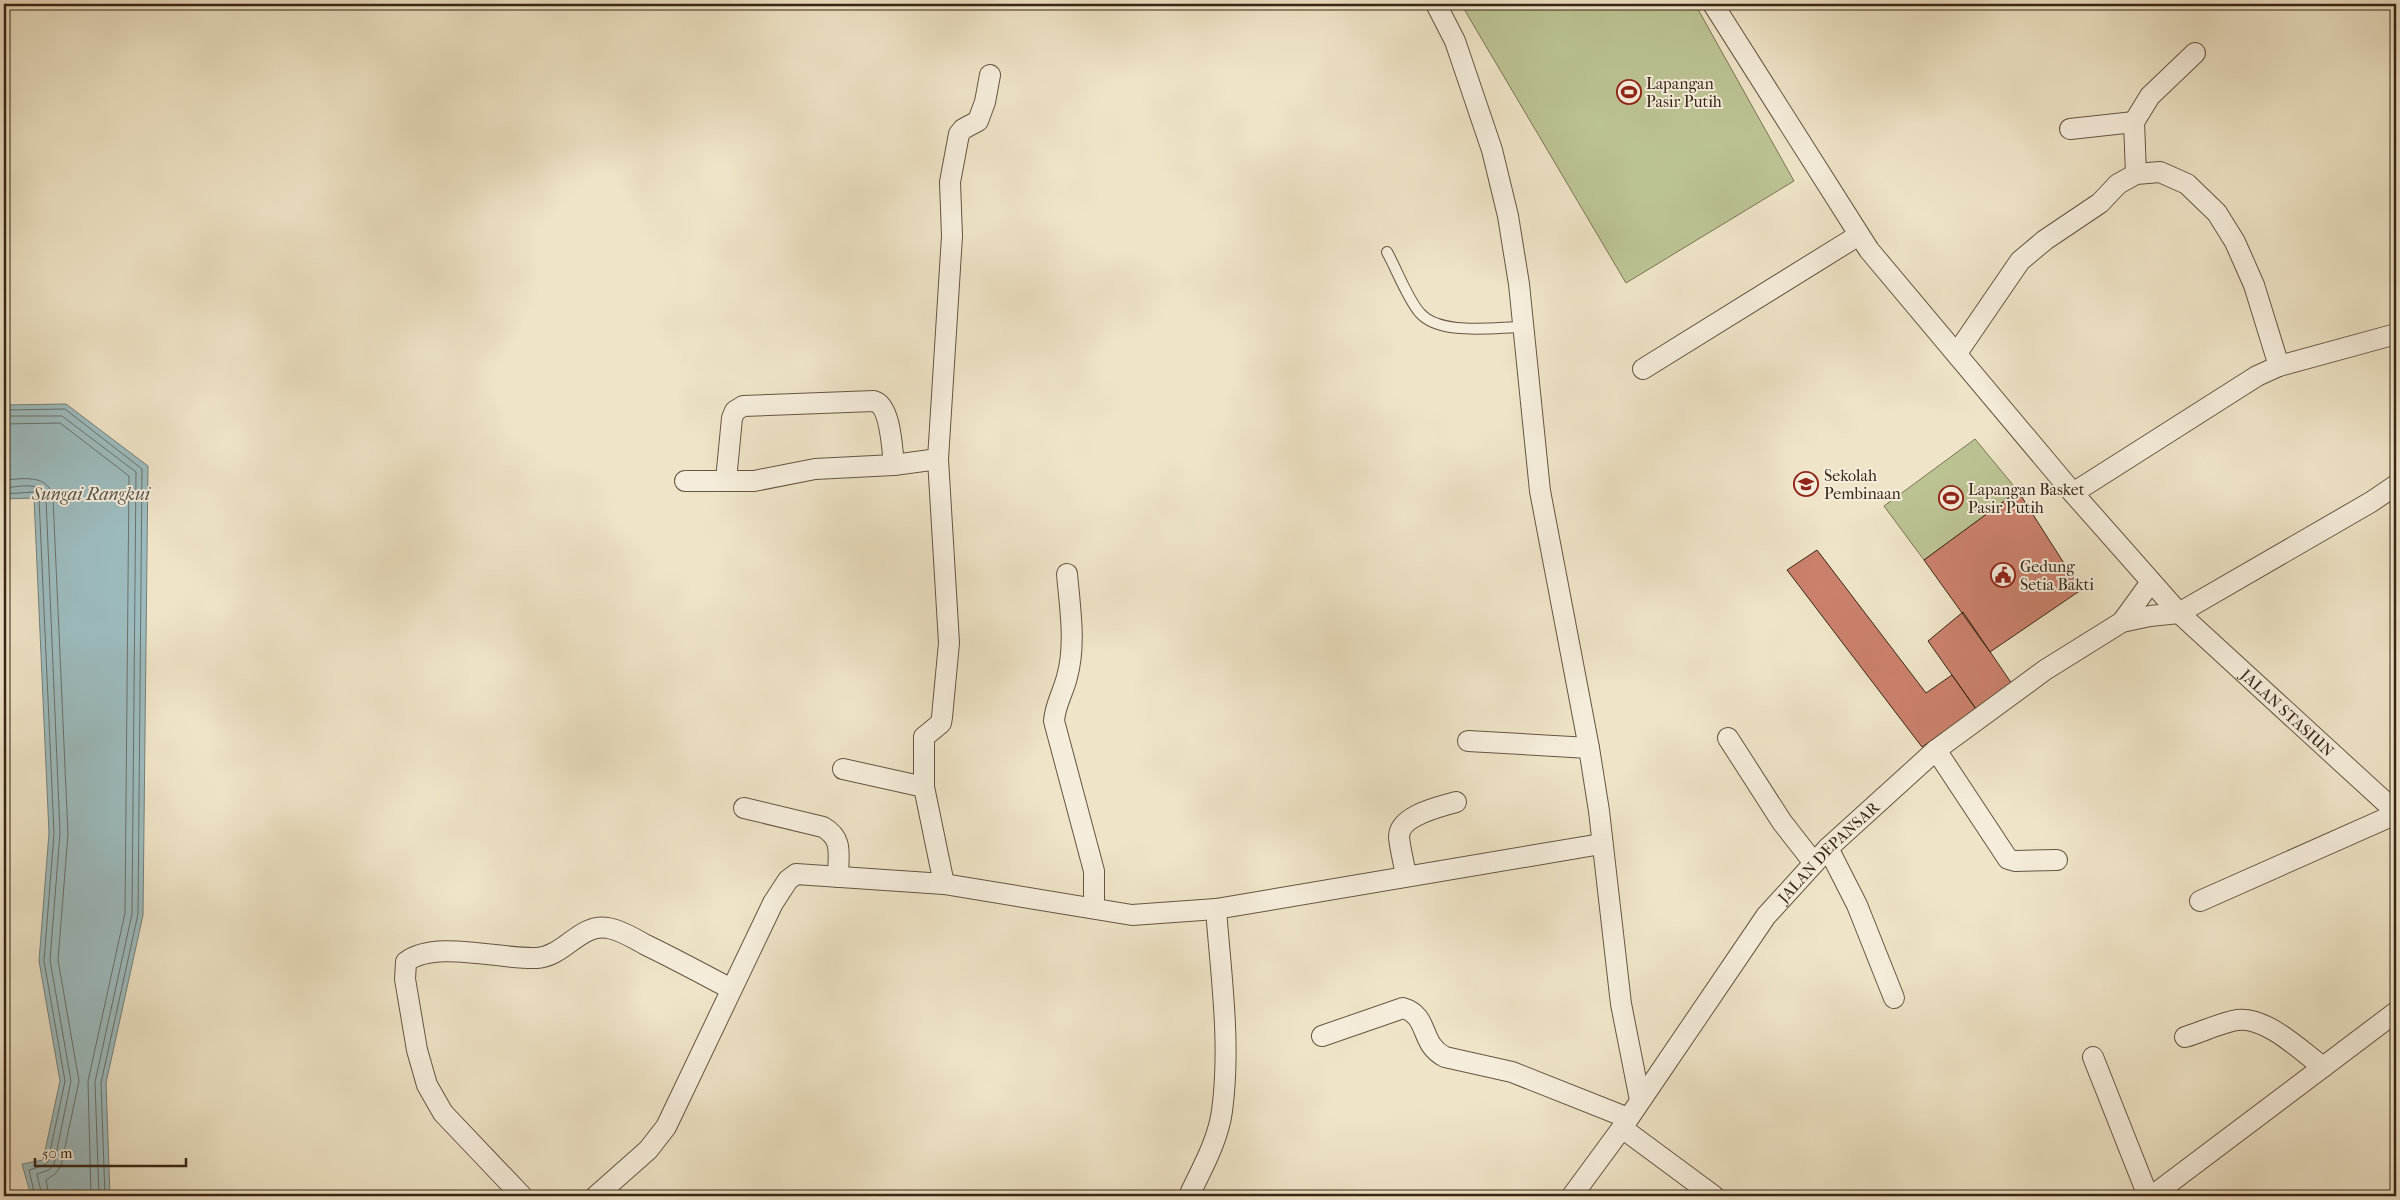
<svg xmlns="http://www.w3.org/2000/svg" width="2400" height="1200" viewBox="0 0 2400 1200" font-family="'IM FELL French Canon',serif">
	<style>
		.green { fill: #bcc393; stroke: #7a7454 }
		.water { fill: #9dbcbf; stroke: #74807b }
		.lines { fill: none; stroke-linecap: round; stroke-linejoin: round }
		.shore { stroke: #6a706a; stroke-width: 1 }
		.building { fill: #cb816c; stroke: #372515 }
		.service-casing { stroke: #655542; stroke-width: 12 }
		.minor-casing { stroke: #655542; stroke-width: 22 }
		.service { stroke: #f5eddb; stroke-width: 10 }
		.minor { stroke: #f5eddb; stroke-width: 20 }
		.labels { text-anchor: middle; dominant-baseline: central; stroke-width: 4; stroke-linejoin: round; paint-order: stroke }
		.poi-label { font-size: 16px; fill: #372515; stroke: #f5eddb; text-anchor: start }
		.street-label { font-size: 16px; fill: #372515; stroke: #f5eddb }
		.water-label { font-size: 18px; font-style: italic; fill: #565248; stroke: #f5eddb }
	</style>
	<rect width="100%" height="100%" fill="#efe4c7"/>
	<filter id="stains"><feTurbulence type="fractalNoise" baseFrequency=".004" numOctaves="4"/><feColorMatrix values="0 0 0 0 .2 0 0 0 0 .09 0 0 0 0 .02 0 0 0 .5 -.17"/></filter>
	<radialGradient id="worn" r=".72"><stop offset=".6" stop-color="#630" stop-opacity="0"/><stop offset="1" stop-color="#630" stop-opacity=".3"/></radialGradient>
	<!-- green -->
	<path class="green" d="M1461,4H1695L1794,181L1626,283Z
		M1975,439L2018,491L1924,560L1884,506Z"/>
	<!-- water -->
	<path class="water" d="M66,404L148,466L143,915L106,1083L110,1196H31L22,1164L43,1160L60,1081L39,961L49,833L34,498L4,499V405Z"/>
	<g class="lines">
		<!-- shore -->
		<path class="shore" d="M4,410L65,409L142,469L138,914L101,1083L105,1196
			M4,416H62L136,472L132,914L95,1082L99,1196
			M4,424L60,423L129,476L125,913L88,1081L91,1196
			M4,480C22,479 49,473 53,498L68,834L58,960L79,1081L61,1166L55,1174L46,1180L49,1196
			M4,488C18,487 42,480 46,498L60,833L50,960L71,1081L54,1164L49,1170L37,1174L42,1196
			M4,494L34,492L39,498L54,833L44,961L65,1081L48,1161L45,1165L29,1170L35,1196"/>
	</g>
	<!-- building -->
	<path class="building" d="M2018,491L2081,590L1990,652L1924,560Z
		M1817,550L1926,693L1952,675L1976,709L1922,747L1787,570Z
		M1963,612L2012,684L1976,709L1928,641Z"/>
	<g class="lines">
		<defs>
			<path id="service" d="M1387,252C1396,268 1408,300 1420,313C1440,336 1495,327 1523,327"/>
			<g id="minor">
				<path d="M1436,4L1455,41L1492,150L1508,216L1519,284L1540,491L1589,748L1599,811L1621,1004L1640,1100"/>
				<path id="s1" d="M1713,4L1869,250L2073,493L2179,613L2396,812"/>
				<path d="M2070,129L2134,122"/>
				<path d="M2136,174L2134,122L2150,96L2195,53"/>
				<path d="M1957,353L2020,261L2045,240L2100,203L2118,184L2136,174L2160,172L2187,184L2217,213L2235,242L2254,285L2279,366"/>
				<path d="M1643,369L1859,235"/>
				<path d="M726,480L732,418L735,411L743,406L874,401C891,406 892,449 894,465"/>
				<path d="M685,481H754L815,469L894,465L938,459"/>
				<path d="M2073,493L2257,376L2279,366L2396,334"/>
				<path d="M1067,574C1070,608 1076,644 1067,677C1063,693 1055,705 1054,721L1094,871V908"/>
				<path d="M2122,622L2151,582"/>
				<path d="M1728,738L1782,822L1814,863"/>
				<path d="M1468,741L1589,748"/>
				<path d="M1936,750L2008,859L2015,861L2057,860"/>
				<path d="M843,769L924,787"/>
				<path d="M744,808L823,827C844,839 838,855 838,877"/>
				<path d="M1828,848L1857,905L1894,998"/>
				<path d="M1406,876C1404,863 1400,849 1399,837C1399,815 1440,807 1456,802"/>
				<path d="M944,884L924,787V737L941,723L942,717L949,643L938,459L952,236L950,182L959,134L963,129L978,121L985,102L990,75"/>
				<path d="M2200,901L2396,814"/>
				<path d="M1322,1036L1403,1008C1430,1016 1419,1044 1445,1057L1512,1072L1628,1118"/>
				<path d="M2185,1037C2202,1032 2220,1023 2237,1020C2266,1016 2301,1051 2323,1067"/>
				<path d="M2093,1057L2148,1196"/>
				<path d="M1622,1128L1714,1196"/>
				<path d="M522,1196L443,1113L427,1085L417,1050L405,979L406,962C434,939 502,960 537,958C565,956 580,923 608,928C621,930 635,939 646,945C675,959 703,974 731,989"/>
				<path d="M596,1196L648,1150L666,1127L773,903L788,880L796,874L944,884L1132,915L1216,909L1601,844"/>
				<path d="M1189,1196C1201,1170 1218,1141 1222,1111C1231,1044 1221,976 1216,909"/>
				<path id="s2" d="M1572,1196L1622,1128L1766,916L1828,848L1936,750L2045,670L2122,622L2150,616L2179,613L2371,502L2396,485"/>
				<path d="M2152,1196L2396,1012"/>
			</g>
		</defs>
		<!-- service casing -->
		<use href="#service" class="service-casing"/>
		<!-- minor casing -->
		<use href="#minor" class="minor-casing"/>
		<!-- service -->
		<use href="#service" class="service"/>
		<!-- minor -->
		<use href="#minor" class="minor"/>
	</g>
	<!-- icons -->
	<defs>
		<symbol id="stadium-ring" viewBox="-11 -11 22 22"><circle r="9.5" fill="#f5eddb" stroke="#8f2418" stroke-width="1.5"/><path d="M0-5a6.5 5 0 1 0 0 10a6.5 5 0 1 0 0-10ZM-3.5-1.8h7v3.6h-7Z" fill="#8f2418"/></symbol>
		<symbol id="school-ring" viewBox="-11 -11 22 22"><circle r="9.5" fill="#f5eddb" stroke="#8f2418" stroke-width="1.5"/><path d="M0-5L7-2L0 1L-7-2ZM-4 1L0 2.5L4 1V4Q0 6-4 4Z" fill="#8f2418"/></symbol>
		<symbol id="civic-ring" viewBox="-11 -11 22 22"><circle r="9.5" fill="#f5eddb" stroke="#8f2418" stroke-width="1.5"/><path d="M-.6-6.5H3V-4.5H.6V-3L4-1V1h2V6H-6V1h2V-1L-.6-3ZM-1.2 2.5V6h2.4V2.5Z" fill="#8f2418"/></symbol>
	</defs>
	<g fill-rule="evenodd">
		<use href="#stadium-ring" x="1615" y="78" width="28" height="28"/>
		<use href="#school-ring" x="1792" y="470" width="28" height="28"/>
		<use href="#stadium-ring" x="1937" y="484" width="28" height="28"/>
		<use href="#civic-ring" x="1989" y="561" width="28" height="28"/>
	</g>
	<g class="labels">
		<!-- poi labels -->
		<g class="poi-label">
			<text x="1646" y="83">Lapangan<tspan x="1646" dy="18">Pasir Putih</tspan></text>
			<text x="1824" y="475">Sekolah<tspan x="1824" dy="18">Pembinaan</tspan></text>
			<text x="1968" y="489">Lapangan Basket<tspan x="1968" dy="18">Pasir Putih</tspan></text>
			<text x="2020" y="566">Gedung<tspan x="2020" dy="18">Setia Bakti</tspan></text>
		</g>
		<!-- street labels -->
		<g class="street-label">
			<text stroke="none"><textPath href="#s1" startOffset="916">JALAN STASIUN</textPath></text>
			<text stroke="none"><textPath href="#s2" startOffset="430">JALAN DEPANSAR</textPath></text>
		</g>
		<!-- water labels -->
		<g class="water-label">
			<text x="91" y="494">Sungai Rangkui</text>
		</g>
	</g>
	<!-- margin -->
	<rect width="2400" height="1200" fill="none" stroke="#efe4c7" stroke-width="20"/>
	<rect x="5" y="5" width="2390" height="1190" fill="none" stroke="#372515" stroke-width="2.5"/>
	<rect x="10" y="10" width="2380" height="1180" fill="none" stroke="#372515"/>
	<!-- scale -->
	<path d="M35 1158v8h151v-8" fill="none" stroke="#372515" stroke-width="2.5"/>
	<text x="42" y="1158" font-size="15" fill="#372515" stroke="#f5eddb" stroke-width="4" paint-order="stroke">50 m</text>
	<rect width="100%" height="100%" filter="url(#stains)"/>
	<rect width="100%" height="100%" fill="url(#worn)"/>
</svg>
